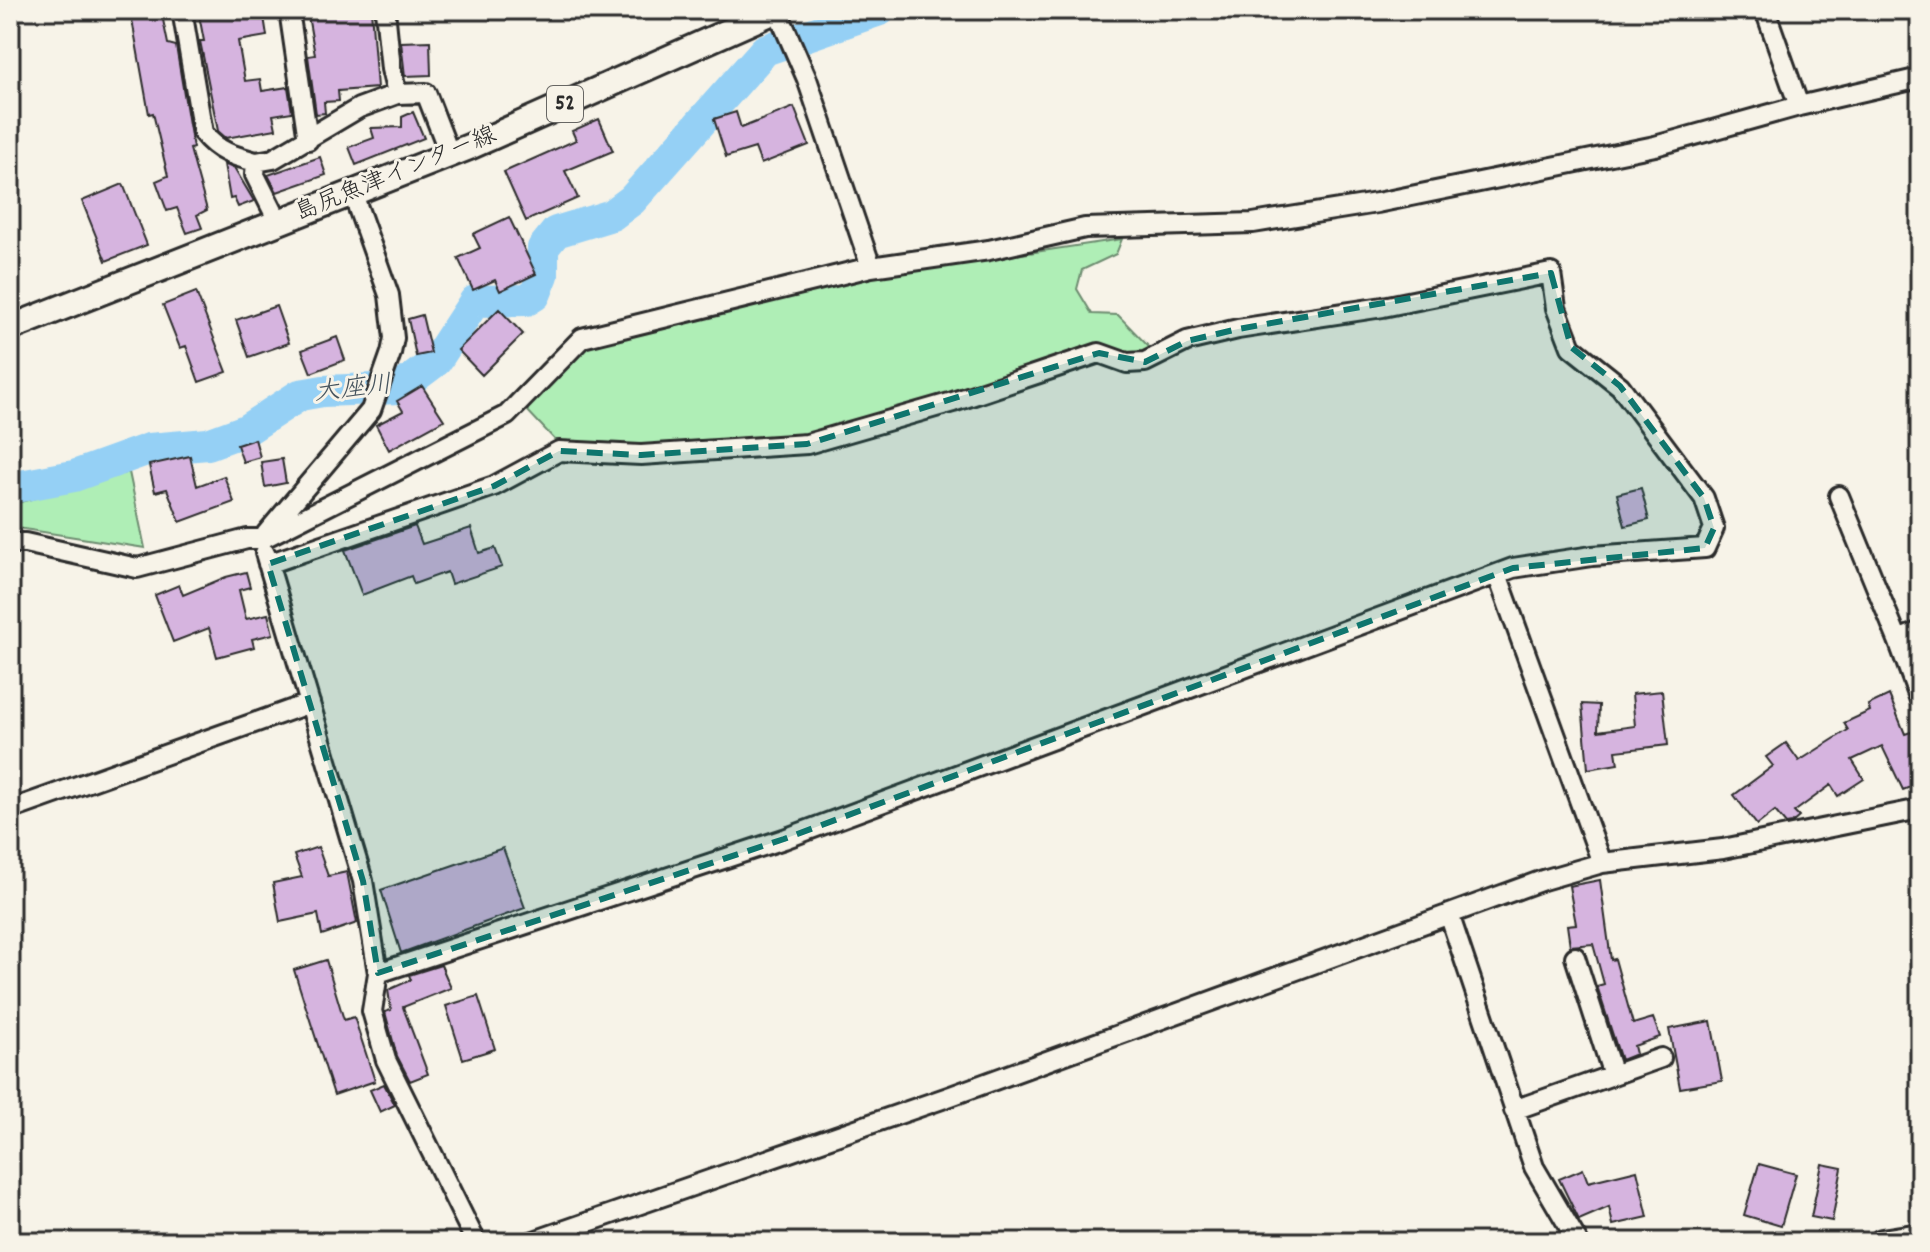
<svg xmlns="http://www.w3.org/2000/svg" width="1930" height="1252" viewBox="0 0 1930 1252" font-family="Dekko,'Klee One',sans-serif">
	<style>
		.green { fill: #afeeb6; stroke: #6d8c70; stroke-width: 2 }
		.lines { fill: none; stroke-linecap: round; stroke-linejoin: round }
		.river { stroke: #95d0f5; stroke-width: 32 }
		.building { fill: #d6b4df; stroke: #2b2b2b; stroke-width: 2 }
		.minor-casing { stroke: #2b2b2b; stroke-width: 24 }
		.major-casing { stroke: #2b2b2b; stroke-width: 30 }
		.minor { stroke: #f7f3e8; stroke-width: 18 }
		.major { stroke: #f7f3e8; stroke-width: 24 }
		.marked { fill: #0f766e; fill-opacity: 0.2; stroke: #0f766e; stroke-width: 6; stroke-dasharray: 16 10; stroke-linejoin: round }
		.labels { text-anchor: middle; dominant-baseline: central; stroke-width: 6; stroke-linejoin: round; paint-order: stroke }
		.shield { fill: #f7f3e8; stroke: #686764; stroke-width: 2 }
		.shield-label { font-size: 22px; font-weight: bold; fill: #2b2b2b }
		.street-label { font-size: 24px; fill: #2b2b2b; stroke: #f7f3e8 }
		.water-label { font-size: 26px; font-style: italic; fill: #46545e; stroke: #f7f3e8 }
	</style>
	<rect width="100%" height="100%" fill="#f7f3e8"/>
	<filter id="ink" filterUnits="userSpaceOnUse"><feTurbulence type="fractalNoise" baseFrequency=".0125" numOctaves="2"/><feDisplacementMap in="SourceGraphic" scale="16" xChannelSelector="R" yChannelSelector="G"/><feConvolveMatrix kernelMatrix="1 2 1 2 8 2 1 2 1" color-interpolation-filters="sRGB"/></filter>
	<g filter="url(#ink)">
		<!-- green -->
		<path class="green" d="M1122,239L1116,254L1082,270L1077,289L1092,314L1118,315L1151,349L1133,354L1084,346L1034,368L816,433L609,448L557,442L525,408L587,343L876,276Z
			M129,472L145,548L11,527L17,503Z"/>
		<g class="lines">
			<!-- river -->
			<path class="river" d="M10,488L74,476L149,449L208,444L246,430L300,395L323,391L400,388L436,361L475,301L527,300L535,295L543,275V248L556,232L612,215L632,200L765,50L880,10"/>
		</g>
		<!-- building -->
		<path class="building" d="M150,10H161L168,44L176,46L193,148L190,149L207,210L197,215L202,228L187,233L177,208L167,211L156,181L168,176L153,113L149,114L131,14Z
			M198,10H263L267,36L238,41L245,81L260,79L262,91L288,87L292,112L273,115L276,129L226,138L218,131L200,41H204Z
			M307,10H371L377,88L338,91L339,101L324,102L325,113L316,114L308,56L315,55Z
			M430,41L431,75L405,76L401,42Z
			M794,107L809,145L761,164L755,148L726,157L714,119L736,112L741,128Z
			M413,112L424,138L356,165L349,147L374,138L371,128L402,127V117Z
			M599,119L613,151L565,171L578,198L526,221L504,172L576,140L572,131Z
			M320,157L326,175L277,192L268,175Z
			M224,164L235,169L254,201L238,207L234,198L230,199Z
			M123,184L147,245L106,261L82,201Z
			M509,217L536,274L500,291L495,280L473,290L458,258L480,248L473,234Z
			M196,292L227,372L199,382L186,346L180,348L163,305Z
			M276,306L289,343L249,357L236,320Z
			M499,309L523,334L482,375L458,350Z
			M422,315L431,353L416,356L408,319Z
			M337,337L345,360L311,373L302,350Z
			M422,386L444,420L389,450L376,425L403,411L397,401Z
			M255,439L260,457L243,462L237,445Z
			M190,456L197,486L224,476L234,502L180,522L167,489L155,492L149,465Z
			M282,459L286,483L265,487L261,462Z
			M1641,488L1649,520L1625,526L1617,494Z
			M415,526L422,544L471,528L479,553L495,548L502,567L451,584L447,572L414,584L411,576L362,595L345,550Z
			M246,572L250,587L239,590L246,619L268,614L273,634L252,639L254,647L217,657L209,628L173,642L155,595L179,585L183,595L226,577Z
			M1662,691L1668,745L1616,751L1618,764L1588,769L1582,704L1599,705L1598,731L1635,726L1632,694Z
			M1889,695L1905,734L1911,732L1920,750V783L1903,790L1882,746L1852,760L1864,779L1838,796L1831,785L1794,812L1799,817L1792,823L1786,824L1775,811L1757,825L1734,795L1773,766L1766,757L1786,743L1799,761L1848,730L1844,723L1870,711L1868,705Z
			M318,847L328,876L347,872L357,923L322,935L318,914L280,922L273,883L302,877L294,855Z
			M503,848L525,908L401,953L381,890Z
			M1600,880L1611,960L1615,959L1633,1024L1653,1018L1660,1037L1634,1046L1636,1054L1621,1060L1597,986L1604,984L1593,944L1570,946L1567,925L1576,924L1569,886Z
			M326,960L344,1020L354,1017L375,1081L334,1095L294,970Z
			M441,965L451,988L403,1007L428,1074L410,1081L397,1056L385,1012L391,1010L388,990L411,980L409,975Z
			M478,996L495,1049L463,1059L446,1006Z
			M1711,1021L1722,1081L1680,1088L1669,1029Z
			M384,1084L395,1105L380,1112L370,1090Z
			M1759,1164L1796,1174L1781,1226L1744,1215Z
			M1822,1164L1842,1168L1832,1221L1811,1217Z
			M1583,1169L1588,1182L1637,1170L1648,1217L1613,1225L1609,1207L1579,1220L1559,1179Z"/>
		<g class="lines">
			<defs>
				<path id="minor" d="M182,10L203,133C218,152 234,156 256,162L255,175L279,223
					M289,10L308,140
					M397,94L426,93L450,155
					M1799,106L1920,78
					M256,162L273,159L359,108L397,94L391,69L385,10
					M871,267L989,250L1085,228L1253,223L1377,203L1655,146L1799,106L1765,10
					M1839,496L1898,640
					M266,534L371,410L391,353L394,338L389,295L353,194
					M10,543H25L137,568L247,539H262L507,415L582,338L871,267L807,79L777,10
					M265,553L363,881L378,973L372,1011L386,1060L476,1242
					M268,564L494,486L559,451L641,455L807,444L953,402L1099,353L1127,363L1145,362L1187,341L1238,329L1383,307L1551,273L1556,308L1571,347L1620,386L1704,498L1714,528L1705,548L1592,556L1513,568L784,839L378,973
					M1497,574L1602,863
					M1920,631L1898,640L1920,700
					M10,810L310,703
					M1449,914L1534,1167L1578,1242
					M1575,957L1613,1075
					M1514,1110L1661,1058
					M531,1242L948,1097L1543,880L1602,863L1723,849L1920,809"/>
				<path id="major" d="M10,328L469,147L777,10
					M1882,1242L1920,1236"/>
			</defs>
			<!-- minor casing -->
			<use href="#minor" class="minor-casing"/>
			<!-- major casing -->
			<use href="#major" class="major-casing"/>
			<!-- minor -->
			<use href="#minor" class="minor"/>
			<!-- major -->
			<use href="#major" class="major"/>
		</g>
	</g>
	<!-- marked area -->
	<path class="marked" d="M1551,273L1571,347L1620,386L1704,498L1714,528L1705,548L1513,568L784,839L378,973L363,881L268,564L494,486L559,451L641,455L807,444L1099,353L1145,362L1187,341L1238,329Z"/>
	<g class="labels">
		<!-- shield labels -->
		<rect class="shield" x="547" y="86" width="36" height="36" rx="6"/>
		<g class="shield-label">
			<text x="565" y="104">52</text>
		</g>
		<!-- street labels -->
		<g class="street-label">
			<text transform="translate(396 175) rotate(-22)">島尻魚津インター線</text>
		</g>
		<!-- water labels -->
		<g class="water-label">
			<text transform="translate(353 390) rotate(-6)">大座川</text>
		</g>
	</g>
	<!-- margin -->
	<rect width="1930" height="1252" fill="none" stroke="#f7f3e8" stroke-width="40"/>
	<rect x="20" y="20" width="1890" height="1212" fill="none" stroke="#2b2b2b" stroke-width="3" filter="url(#ink)"/>
</svg>
